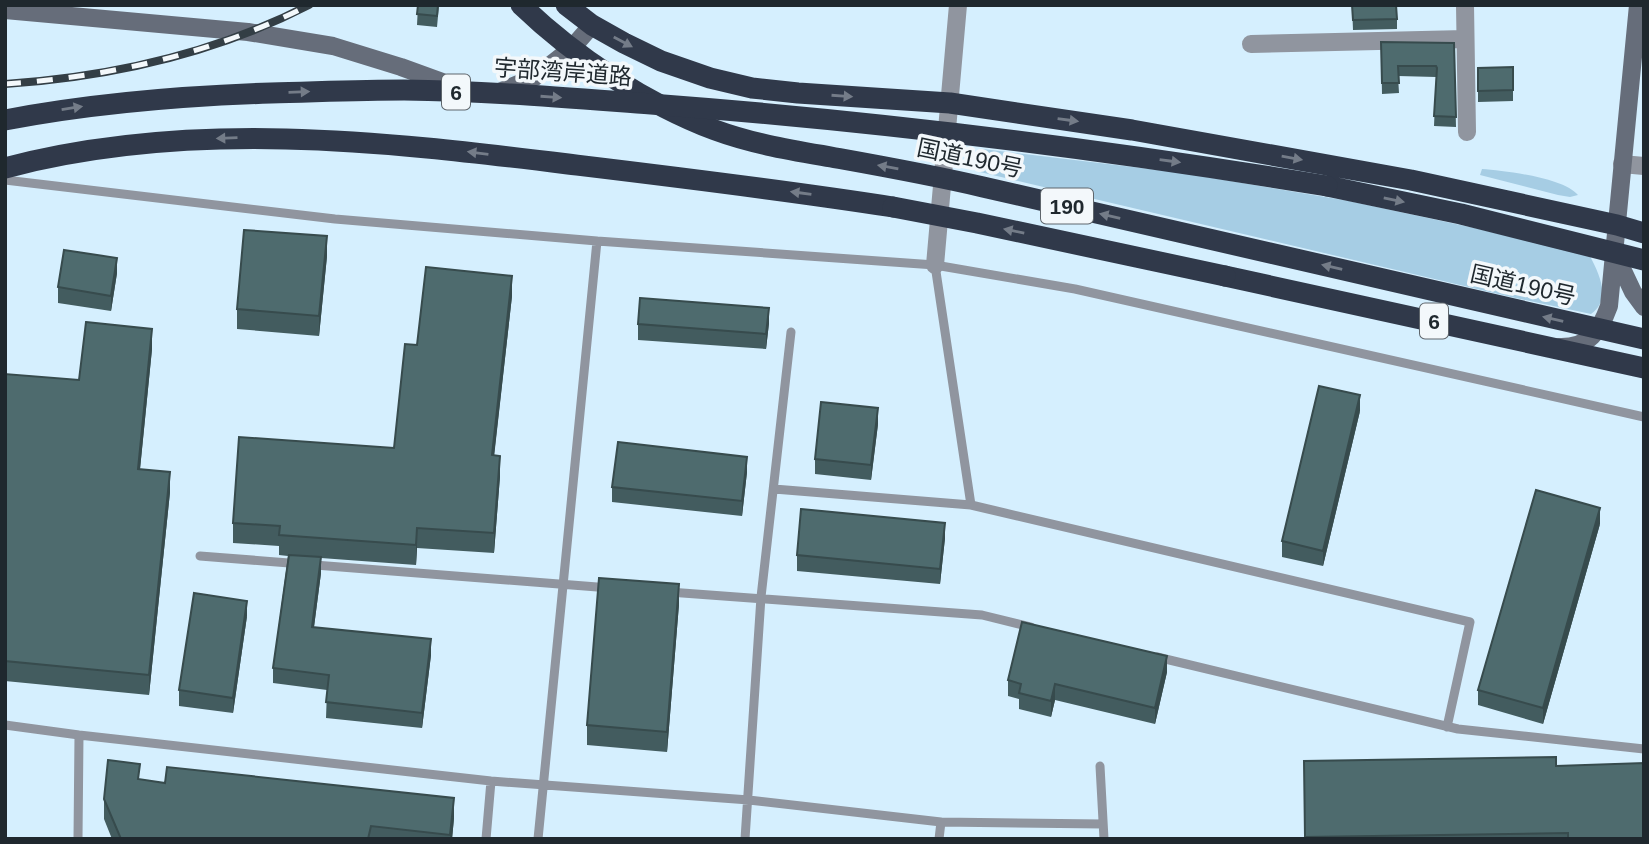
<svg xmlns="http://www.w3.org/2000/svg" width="1649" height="844" viewBox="0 0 1649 844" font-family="Helvetica,'Noto Sans JP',sans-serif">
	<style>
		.green { fill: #a6cde4 }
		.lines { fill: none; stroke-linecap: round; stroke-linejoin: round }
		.lane { stroke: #90959f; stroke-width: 9 }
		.street { stroke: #90959f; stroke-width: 18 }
		.secondary { stroke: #666d7a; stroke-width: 18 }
		.highway { stroke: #30394a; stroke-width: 21 }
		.rail-casing { stroke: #333e45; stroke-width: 8 }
		.rail { stroke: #f3f8fb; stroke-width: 5; stroke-dasharray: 16; stroke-linecap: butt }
		.highway-bridge { stroke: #30394a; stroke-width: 21 }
		.wall { fill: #435c5f }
		.shaded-wall { fill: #374b4d }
		.building { fill: #4e6b6e; stroke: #374b4d; stroke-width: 2 }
		.oneway { fill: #747c88 }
		.labels { text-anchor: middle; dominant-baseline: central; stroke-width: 7; stroke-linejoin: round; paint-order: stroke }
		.shield { fill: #f3f8fb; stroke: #5f666c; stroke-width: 2 }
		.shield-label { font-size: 21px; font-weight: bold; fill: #1f282e }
		.street-label { font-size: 23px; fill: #1f282e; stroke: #f3f8fb }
	</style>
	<rect width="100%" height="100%" fill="#d5effe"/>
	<!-- green -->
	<path class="green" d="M983,149L1183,173L1349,201L1479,229L1590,256C1599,274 1612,299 1591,314L1511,297L980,172Z
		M1482,169C1505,171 1562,177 1578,195L1570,197L1558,195L1480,175Z"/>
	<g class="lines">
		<!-- lane -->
		<path class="lane" d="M5,180L335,219L597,241L935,265L1075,289L1644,417
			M935,265L971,505
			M774,489L971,505L1470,622L1447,727
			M200,556L610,588
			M669,592L982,615L1031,627
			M1157,657L1458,729L1644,749
			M5,725L79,735L491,781L749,800L941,822L939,839
			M1100,766L1104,839
			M941,822L1103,824
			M78,839L79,735
			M486,839L491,781
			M538,839L597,241
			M745,839L761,597L791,332"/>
		<!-- street -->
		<path class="street" d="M1465,5L1467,132
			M1251,44L1465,39
			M1622,164L1644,166
			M935,265C942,178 951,92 958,5"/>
		<!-- secondary -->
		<path class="secondary" d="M5,10L248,32L333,46L401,67L456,87
			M497,93L535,77L572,48L592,25
			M1616,256L1633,292L1644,307
			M1559,347C1589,348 1600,331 1609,306L1638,5"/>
		<!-- highway -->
		<path class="highway" d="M521,5C574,56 646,104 715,130C753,144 791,150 831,157C881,166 932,175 983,187C1203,238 1423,289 1644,339
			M566,5L592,25L624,43L661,61L710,78L752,88L798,93L950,103L1132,130L1411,180L1617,225L1644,233
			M5,168C190,119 381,141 568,164C676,177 785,190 893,207
			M1327,186L1461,214L1644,260
			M1225,276L1644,368"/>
		<defs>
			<path id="rail" d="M5,84C109,77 216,53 309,5"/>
		</defs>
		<!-- rail casing -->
		<use href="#rail" class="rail-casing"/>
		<!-- rail -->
		<use href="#rail" class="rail"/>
		<!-- highway-bridge -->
		<path class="highway-bridge" d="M5,120C94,103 180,96 271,93C315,92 360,90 404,90C486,91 569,98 651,104C877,121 1103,149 1327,186
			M893,207L977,223L1225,276"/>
	</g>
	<!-- wall -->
	<path class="wall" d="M418,5H439L437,27L417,25Z
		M1352,5L1397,19V29L1353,30Z
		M1381,42L1454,43L1456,127L1434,126L1436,77L1398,76L1399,93L1382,94Z
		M1513,67V101L1478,102V68Z
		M327,256L319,336L237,329V309Z
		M117,273L111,311L58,303V287Z
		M512,296L494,455L500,476L494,553L417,548L416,565L321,558V573L314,627L431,655L422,728L326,718L327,690L273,683V668L288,556L279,555V546L233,543V523L394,448L417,345Z
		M769,323L766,349L638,340V324Z
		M152,349L140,469L170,492L149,695L5,681V374L79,380Z
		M1360,411L1323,566L1282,557V541Z
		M878,424L871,480L815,474V459Z
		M747,472L742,516L612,502V487Z
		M1600,524L1543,724L1478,705V690Z
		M945,538L940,584L797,571V555Z
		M679,604L667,752L587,745V725Z
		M247,616L233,713L179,706V690Z
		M1167,672L1155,724L1055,700L1051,717L1019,709V699L1008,696V680Z
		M1304,761L1556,766L1644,839H1305Z
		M104,799L454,818L452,839H112L104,819Z"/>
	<!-- shaded-wall -->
	<path class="shaded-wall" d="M327,236V256L319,336V316Z
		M117,258V273L111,311V296Z
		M512,276V296L492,475V455Z
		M769,308V323L766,349V334Z
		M152,329V349L138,489V469Z
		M1360,395V411L1323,566V551Z
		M878,408V424L871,480V465Z
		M500,456V476L494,553V533Z
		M747,457V472L742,516V501Z
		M170,472V492L149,695V675Z
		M1600,508V524L1543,724V708Z
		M945,523V538L940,584V569Z
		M417,528V548L416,565V545Z
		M321,557V573L312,642V627Z
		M679,584V604L667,752V732Z
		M247,601V616L233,713V698Z
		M431,639V655L422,728V713Z
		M1167,656V672L1155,724V708Z
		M1055,684V700L1051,717V701Z
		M454,798V818L452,839H450Z"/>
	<!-- building -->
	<path class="building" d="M418,5H438L437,16L417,14Z
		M1352,5H1396L1397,19L1353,20Z
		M1381,42L1454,43L1456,117L1434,116L1437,68L1436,66H1398L1399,83H1382Z
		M1513,67V90L1478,91V68Z
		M244,230L327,236L319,316L237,309Z
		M64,250L117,258L111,296L58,287Z
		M426,267L512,276L492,455L500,456L494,533L417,528L416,545L279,535L280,526L233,523L239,437L394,448L405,344L417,345Z
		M640,298L769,308L766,334L638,324Z
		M86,322L152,329L138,469L170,472L149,675L5,661V374L79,380Z
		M1319,386L1360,395L1323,551L1282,541Z
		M821,402L878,408L871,465L815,459Z
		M618,442L747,457L742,501L612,487Z
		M1536,490L1600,508L1543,708L1478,690Z
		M801,509L945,523L940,569L797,555Z
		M289,555L321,557L312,627L431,639L422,713L326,702L329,675L273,668Z
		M599,578L679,584L667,732L587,725Z
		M194,593L247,601L233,698L179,690Z
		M1022,622L1167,656L1155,708L1055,684L1051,701L1019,693L1021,684L1008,680Z
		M1556,757V766L1644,763V839H1568V833L1305,837L1304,761Z
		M108,760L140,764L138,779L165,783L167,767L454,798L450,835L371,826L368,839H121L104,799Z"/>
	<!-- one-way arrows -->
	<defs><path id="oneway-solid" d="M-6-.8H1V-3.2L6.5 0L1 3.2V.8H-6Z" transform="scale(1.75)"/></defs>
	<g class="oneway">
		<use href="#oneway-solid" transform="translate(623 42) rotate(28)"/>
		<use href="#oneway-solid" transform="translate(299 92) rotate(-2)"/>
		<use href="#oneway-solid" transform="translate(842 96) rotate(4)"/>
		<use href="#oneway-solid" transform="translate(551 97) rotate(4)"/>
		<use href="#oneway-solid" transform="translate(72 108) rotate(-9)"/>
		<use href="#oneway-solid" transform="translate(1068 120) rotate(8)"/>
		<use href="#oneway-solid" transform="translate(227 138) rotate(178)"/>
		<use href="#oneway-solid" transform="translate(478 153) rotate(-173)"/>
		<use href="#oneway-solid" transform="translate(1292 158) rotate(10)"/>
		<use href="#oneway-solid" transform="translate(1170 161) rotate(8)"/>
		<use href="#oneway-solid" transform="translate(888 167) rotate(-170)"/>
		<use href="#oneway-solid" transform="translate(801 193) rotate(-172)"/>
		<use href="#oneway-solid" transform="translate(1394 200) rotate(12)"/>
		<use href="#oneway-solid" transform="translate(1110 216) rotate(-167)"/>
		<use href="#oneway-solid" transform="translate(1014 231) rotate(-168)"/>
		<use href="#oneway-solid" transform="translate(1332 267) rotate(-167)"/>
		<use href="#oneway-solid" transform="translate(1553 319) rotate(-167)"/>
	</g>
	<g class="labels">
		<!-- shield labels -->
		<g class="shield">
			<rect x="442" y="74.5" width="28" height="35" rx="5"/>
			<rect x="1041" y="188.5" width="52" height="35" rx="5"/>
			<rect x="1420" y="303.5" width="28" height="35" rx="5"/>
		</g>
		<g class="shield-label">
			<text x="456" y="92">6</text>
			<text x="1067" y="206">190</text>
			<text x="1434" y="321">6</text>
		</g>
		<!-- street labels -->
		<g class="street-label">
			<text transform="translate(563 72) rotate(4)">宇部湾岸道路</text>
			<text transform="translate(970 158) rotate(12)">国道190号</text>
			<text transform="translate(1523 285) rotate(13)">国道190号</text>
		</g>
	</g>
	<!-- border -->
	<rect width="1649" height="844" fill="none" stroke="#1f282e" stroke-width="14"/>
</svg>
